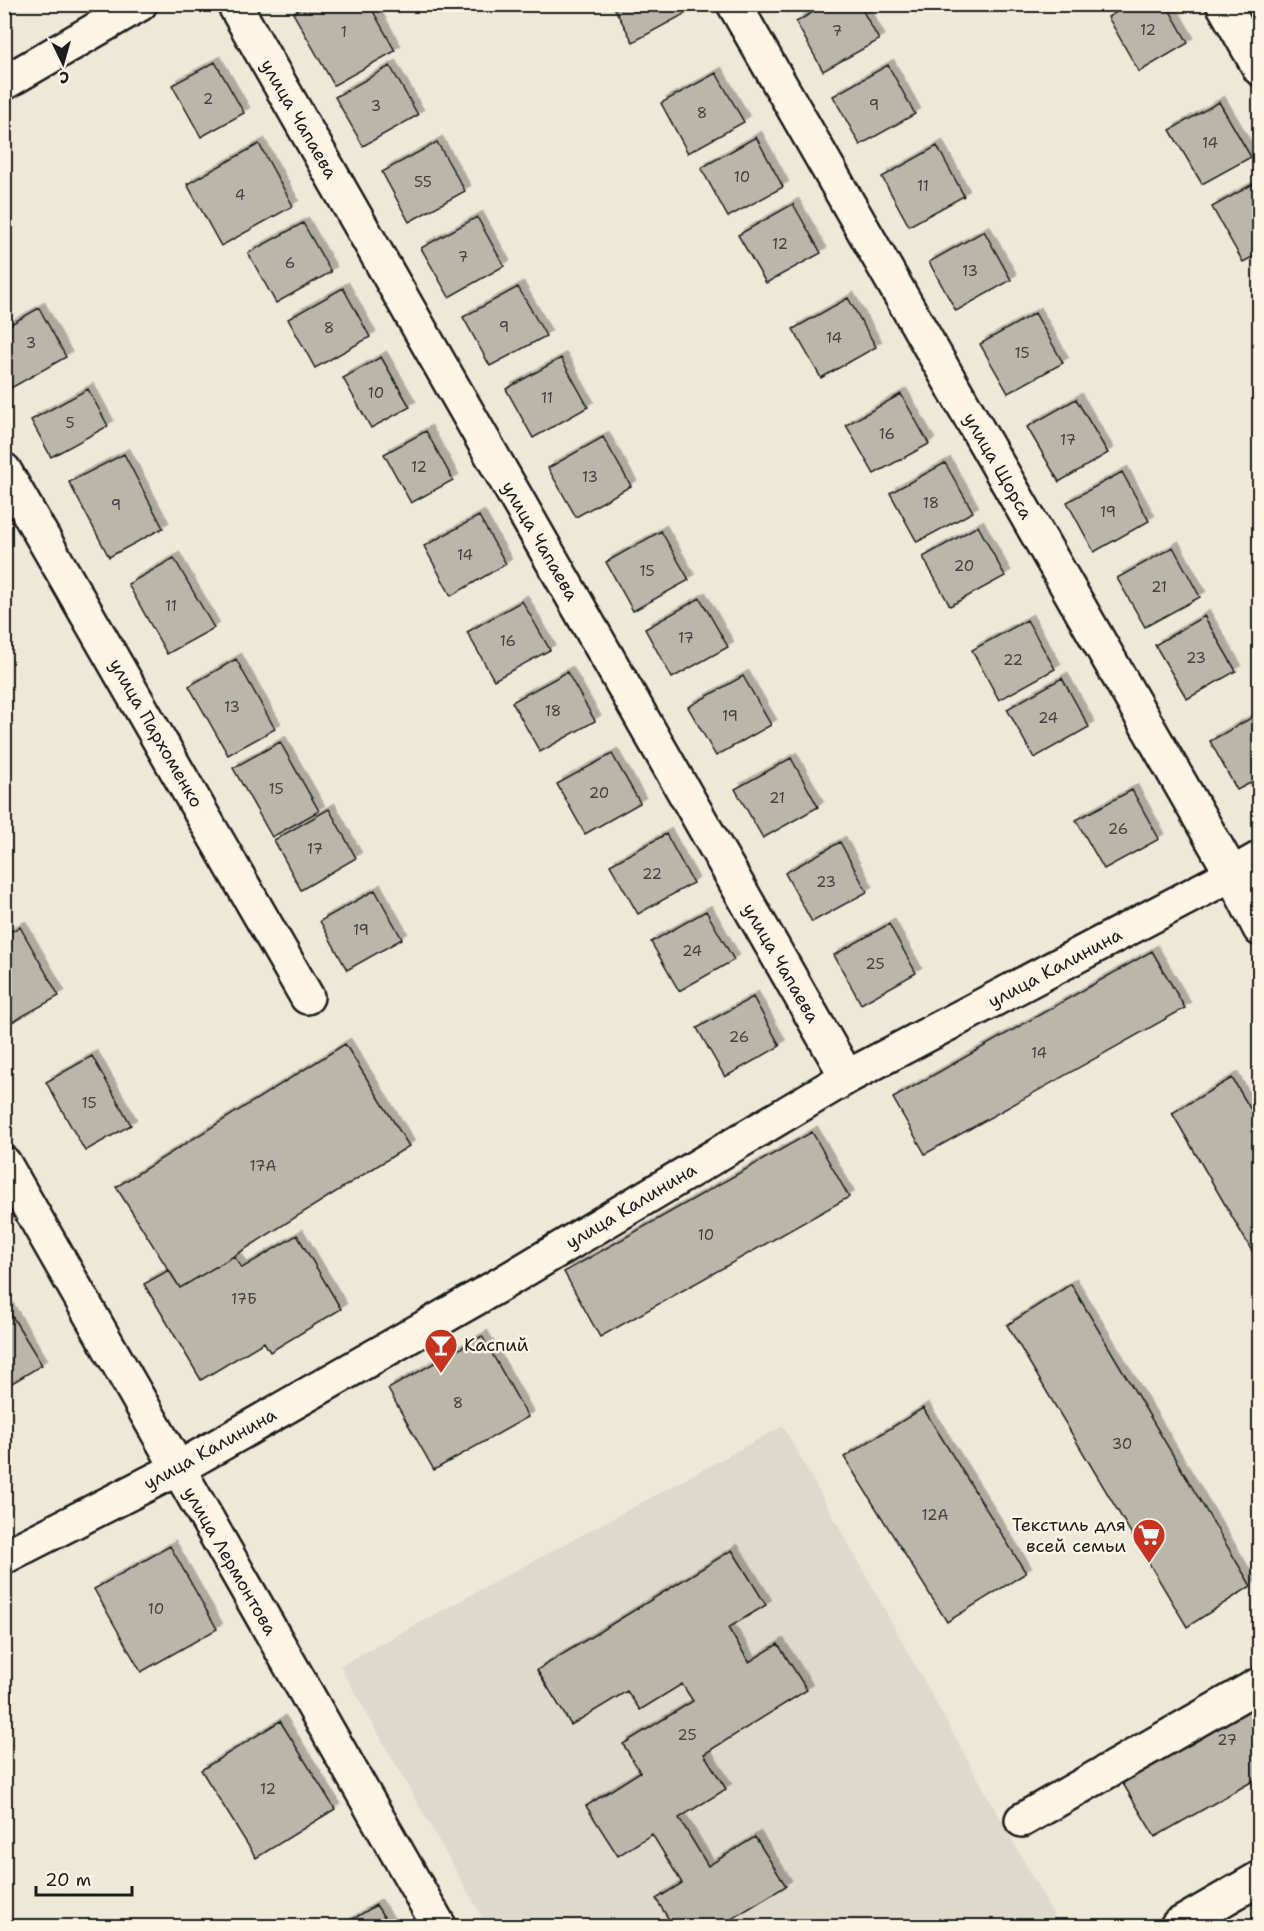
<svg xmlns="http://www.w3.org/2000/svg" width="1264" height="1931" viewBox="0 0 1264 1931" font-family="'Shantell Sans',sans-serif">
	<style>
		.built { fill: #ded9cb }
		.building { fill: #bab6aa; stroke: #1c1c1c; stroke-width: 1.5; filter: url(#shadow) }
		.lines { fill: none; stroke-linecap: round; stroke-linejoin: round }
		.minor-casing { stroke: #1c1c1c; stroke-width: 38 }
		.minor { stroke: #fcf5e5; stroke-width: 33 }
		.labels { text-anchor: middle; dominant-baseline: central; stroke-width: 5; stroke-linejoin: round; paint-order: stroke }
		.number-label { font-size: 15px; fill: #444240 }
		.street-label { font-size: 18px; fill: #1c1c1c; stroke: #fcf5e5 }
		.poi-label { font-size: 18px; fill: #1c1c1c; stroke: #fcf5e5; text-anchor: start }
	</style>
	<defs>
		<filter id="shadow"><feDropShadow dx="5.5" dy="-5.5" stdDeviation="0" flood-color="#0004"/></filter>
	</defs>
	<rect width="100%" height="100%" fill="#eee8d9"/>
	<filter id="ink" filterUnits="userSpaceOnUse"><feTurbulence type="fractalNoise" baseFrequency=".0167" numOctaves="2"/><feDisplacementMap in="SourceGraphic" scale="12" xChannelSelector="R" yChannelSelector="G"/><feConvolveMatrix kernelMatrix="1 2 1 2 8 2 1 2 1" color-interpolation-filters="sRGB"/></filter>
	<g filter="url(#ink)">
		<!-- built -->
		<path class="built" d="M783,1426L1059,1925L1056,1926H487L340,1666Z"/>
		<!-- building -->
		<path class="building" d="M308,4H369L395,51L334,85L293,13Z
			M612,4H684L688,12L633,42Z
			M783,4H800L787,12Z
			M827,4H859L879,40L823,71L796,22Z
			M1130,4H1166L1188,43L1139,72L1108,17Z
			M215,62L244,113L201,137L172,85Z
			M888,65L915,114L860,145L833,96Z
			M390,66L418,115L363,146L335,97Z
			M716,73L744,122L688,153L661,103Z
			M1219,102L1251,157L1202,184L1170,130Z
			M756,137L783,187L728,217L701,168Z
			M437,142L465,191L409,222L382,172Z
			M259,144L293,206L221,246L187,184Z
			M937,146L964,196L909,226L882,177Z
			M1260,180V253L1243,262L1212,207Z
			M793,204L821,253L766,283L738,235Z
			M477,217L504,266L449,297L421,248Z
			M303,223L331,272L276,303L248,253Z
			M984,231L1011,280L956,311L929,262Z
			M518,287L546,336L490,366L463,317Z
			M343,288L370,337L315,368L288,319Z
			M848,298L876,347L821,378L793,329Z
			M39,308L66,357L11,388L4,376V328Z
			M1035,313L1063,363L1008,393L980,344Z
			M381,357L410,407L371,428L343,378Z
			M561,358L588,407L533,438L506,389Z
			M88,389L108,426L51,457L31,420Z
			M901,394L929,444L874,474L846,425Z
			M1076,399L1108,453L1059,482L1027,427Z
			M426,431L453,480L411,503L384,454Z
			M603,437L631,486L576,517L548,468Z
			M124,454L163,528L109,557L69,482Z
			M945,463L973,512L917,542L890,493Z
			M1122,472L1149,521L1094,552L1067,502Z
			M479,516L506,564L451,596L424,546Z
			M978,526L1005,576L950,606L923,557Z
			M661,531L689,580L633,611L606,562Z
			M1173,547L1200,597L1145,627L1117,578Z
			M174,558L214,628L167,654L128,584Z
			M700,598L728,647L672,678L645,629Z
			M522,601L550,650L494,680L467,632Z
			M1204,616L1236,671L1187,699L1155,645Z
			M1027,620L1055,669L999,700L972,650Z
			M236,659L275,729L228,755L189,686Z
			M567,672L595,721L540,752L512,702Z
			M743,676L771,725L716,756L688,707Z
			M1062,678L1089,727L1034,758L1007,709Z
			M1260,713V778L1237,790L1210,741Z
			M280,742L319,811L272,837L233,768Z
			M612,754L640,803L585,834L557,784Z
			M791,758L818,807L763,838L735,789Z
			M1132,790L1159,839L1104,869L1076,820Z
			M329,809L356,858L301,890L274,840Z
			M666,834L693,883L638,914L610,865Z
			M840,842L867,892L812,922L785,873Z
			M375,890L402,939L347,970L320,921Z
			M706,911L734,960L679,991L651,942Z
			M889,924L916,973L861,1004L834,955Z
			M20,927L59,996L12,1022L4,1009V935Z
			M1152,951L1185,1008L925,1154L893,1098Z
			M753,997L780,1046L725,1077L697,1028Z
			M345,1044L409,1146L234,1256L180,1288L116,1187Z
			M92,1056L131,1125L85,1151L46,1082Z
			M1232,1078L1260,1125V1265L1172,1113Z
			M812,1132L849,1197L600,1337L564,1272Z
			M297,1235L341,1309L270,1352L264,1342L201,1380L144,1284L169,1270L180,1288L234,1256L242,1268Z
			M1071,1284L1251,1586L1187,1627L1007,1325Z
			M4,1303L42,1365L4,1388Z
			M482,1336L528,1417L434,1470L388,1389Z
			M923,1408L1026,1573L947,1622L844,1457Z
			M170,1546L217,1629L141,1672L94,1589Z
			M732,1550L766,1605L728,1628L749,1662L778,1644L807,1690L704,1754L726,1789L679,1818L708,1866L755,1837L786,1886L720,1926H673L656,1899L682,1883L652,1834L618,1856L586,1806L640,1772L623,1744L693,1701L682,1684L640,1710L627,1691L571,1725L537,1670Z
			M1260,1703V1777L1155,1837L1122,1782Z
			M280,1721L335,1809L256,1858L201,1770Z
			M376,1905L390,1926H342Z"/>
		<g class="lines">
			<defs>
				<path id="minor" d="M234,4L847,1077
					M734,4L1232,874L1260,929
					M1223,4L1260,69
					M4,83L140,4
					M4,470L307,997
					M4,1163L439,1926
					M4,1557L177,1469L501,1284L847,1077L1232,874L1260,858
					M1022,1820L1260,1684
					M1177,1926L1260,1878"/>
			</defs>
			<!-- minor casing -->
			<use href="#minor" class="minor-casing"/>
			<!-- minor -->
			<use href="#minor" class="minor"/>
		</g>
	</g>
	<!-- icons -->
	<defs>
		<symbol id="bar-pin" viewBox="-11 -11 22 30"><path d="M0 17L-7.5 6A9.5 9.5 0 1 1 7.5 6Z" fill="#c8321e" stroke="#fcf5e5"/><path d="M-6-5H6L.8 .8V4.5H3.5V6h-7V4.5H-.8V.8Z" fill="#fff"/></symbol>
		<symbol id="supermarket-pin" viewBox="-11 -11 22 30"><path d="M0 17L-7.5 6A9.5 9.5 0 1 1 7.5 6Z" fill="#c8321e" stroke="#fcf5e5"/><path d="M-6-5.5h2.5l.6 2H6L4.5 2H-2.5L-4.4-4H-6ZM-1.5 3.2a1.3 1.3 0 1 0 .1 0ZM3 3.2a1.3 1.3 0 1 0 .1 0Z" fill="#fff"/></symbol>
	</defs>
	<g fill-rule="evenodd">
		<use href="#bar-pin" x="422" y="1326" width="38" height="52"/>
		<use href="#supermarket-pin" x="1130" y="1516" width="38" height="52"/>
	</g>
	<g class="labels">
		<!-- number labels -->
		<g class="number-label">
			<text x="1148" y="30">12</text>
			<text x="837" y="31">7</text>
			<text x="344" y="32">1</text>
			<text x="208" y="99">2</text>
			<text x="874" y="105">9</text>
			<text x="376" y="106">3</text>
			<text x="702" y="113">8</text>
			<text x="1210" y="143">14</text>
			<text x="742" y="177">10</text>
			<text x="423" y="182">55</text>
			<text x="923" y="186">11</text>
			<text x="240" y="195">4</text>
			<text x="780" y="244">12</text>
			<text x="463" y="257">7</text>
			<text x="290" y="263">6</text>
			<text x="970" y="271">13</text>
			<text x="504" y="327">9</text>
			<text x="329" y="328">8</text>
			<text x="834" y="338">14</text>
			<text x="31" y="343">3</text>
			<text x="1022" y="353">15</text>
			<text x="376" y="393">10</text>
			<text x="547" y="398">11</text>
			<text x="70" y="423">5</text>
			<text x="887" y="434">16</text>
			<text x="1068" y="440">17</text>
			<text x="419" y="467">12</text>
			<text x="590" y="477">13</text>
			<text x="931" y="503">18</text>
			<text x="116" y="505">9</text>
			<text x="1108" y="512">19</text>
			<text x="465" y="555">14</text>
			<text x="964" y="566">20</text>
			<text x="647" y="571">15</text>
			<text x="1159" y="587">21</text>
			<text x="171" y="606">11</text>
			<text x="686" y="638">17</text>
			<text x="508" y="641">16</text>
			<text x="1196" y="658">23</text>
			<text x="1013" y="660">22</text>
			<text x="232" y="707">13</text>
			<text x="553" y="711">18</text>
			<text x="730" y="716">19</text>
			<text x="1048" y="718">24</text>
			<text x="276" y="789">15</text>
			<text x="599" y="793">20</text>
			<text x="777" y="798">21</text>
			<text x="1118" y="829">26</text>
			<text x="315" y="849">17</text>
			<text x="652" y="874">22</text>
			<text x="826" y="882">23</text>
			<text x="361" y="930">19</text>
			<text x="692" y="951">24</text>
			<text x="875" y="964">25</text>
			<text x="739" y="1037">26</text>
			<text x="1039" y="1053">14</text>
			<text x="89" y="1103">15</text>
			<text x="263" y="1166">17А</text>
			<text x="706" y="1235">10</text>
			<text x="244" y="1299">17Б</text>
			<text x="458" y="1403">8</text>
			<text x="1122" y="1444">30</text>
			<text x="935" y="1515">12А</text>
			<text x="156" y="1609">10</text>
			<text x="687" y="1735">25</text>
			<text x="1227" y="1740">27</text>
			<text x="268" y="1789">12</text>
		</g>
		<!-- street labels -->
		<g class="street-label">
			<text transform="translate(299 119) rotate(60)">улица Чапаева</text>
			<text transform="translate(998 466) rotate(60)">улица Щорса</text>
			<text transform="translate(540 541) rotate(60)">улица Чапаева</text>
			<text transform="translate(156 733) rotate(60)">улица Пархоменко</text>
			<text transform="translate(781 963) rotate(60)">улица Чапаева</text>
			<text transform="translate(1055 968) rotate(-28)">улица Калинина</text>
			<text transform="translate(631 1206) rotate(-31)">улица Калинина</text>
			<text transform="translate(210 1449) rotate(-29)">улица Калинина</text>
			<text transform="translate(230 1561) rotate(60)">улица Лермонтова</text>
		</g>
		<!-- poi labels -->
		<g class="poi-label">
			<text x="464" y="1345">Каспий</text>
			<text x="1126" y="1525" text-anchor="end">Текстиль для<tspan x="1126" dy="21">всей семьи</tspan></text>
		</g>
	</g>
	<!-- margin -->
	<rect width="1264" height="1931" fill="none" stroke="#fcf5e5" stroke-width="24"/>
	<rect x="12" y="12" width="1240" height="1907" fill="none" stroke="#1c1c1c" stroke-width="2" filter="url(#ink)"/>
	<!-- north arrow -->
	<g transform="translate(63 63) rotate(175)" stroke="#fcf5e5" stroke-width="4.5" paint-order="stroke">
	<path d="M0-4.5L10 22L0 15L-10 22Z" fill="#1c1c1c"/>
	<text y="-9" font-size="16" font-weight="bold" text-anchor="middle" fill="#1c1c1c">С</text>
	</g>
	<!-- scale -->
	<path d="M36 1886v9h96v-9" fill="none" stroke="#1c1c1c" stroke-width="3"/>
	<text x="45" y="1886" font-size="18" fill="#1c1c1c" stroke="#fcf5e5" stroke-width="4.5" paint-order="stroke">20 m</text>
</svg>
